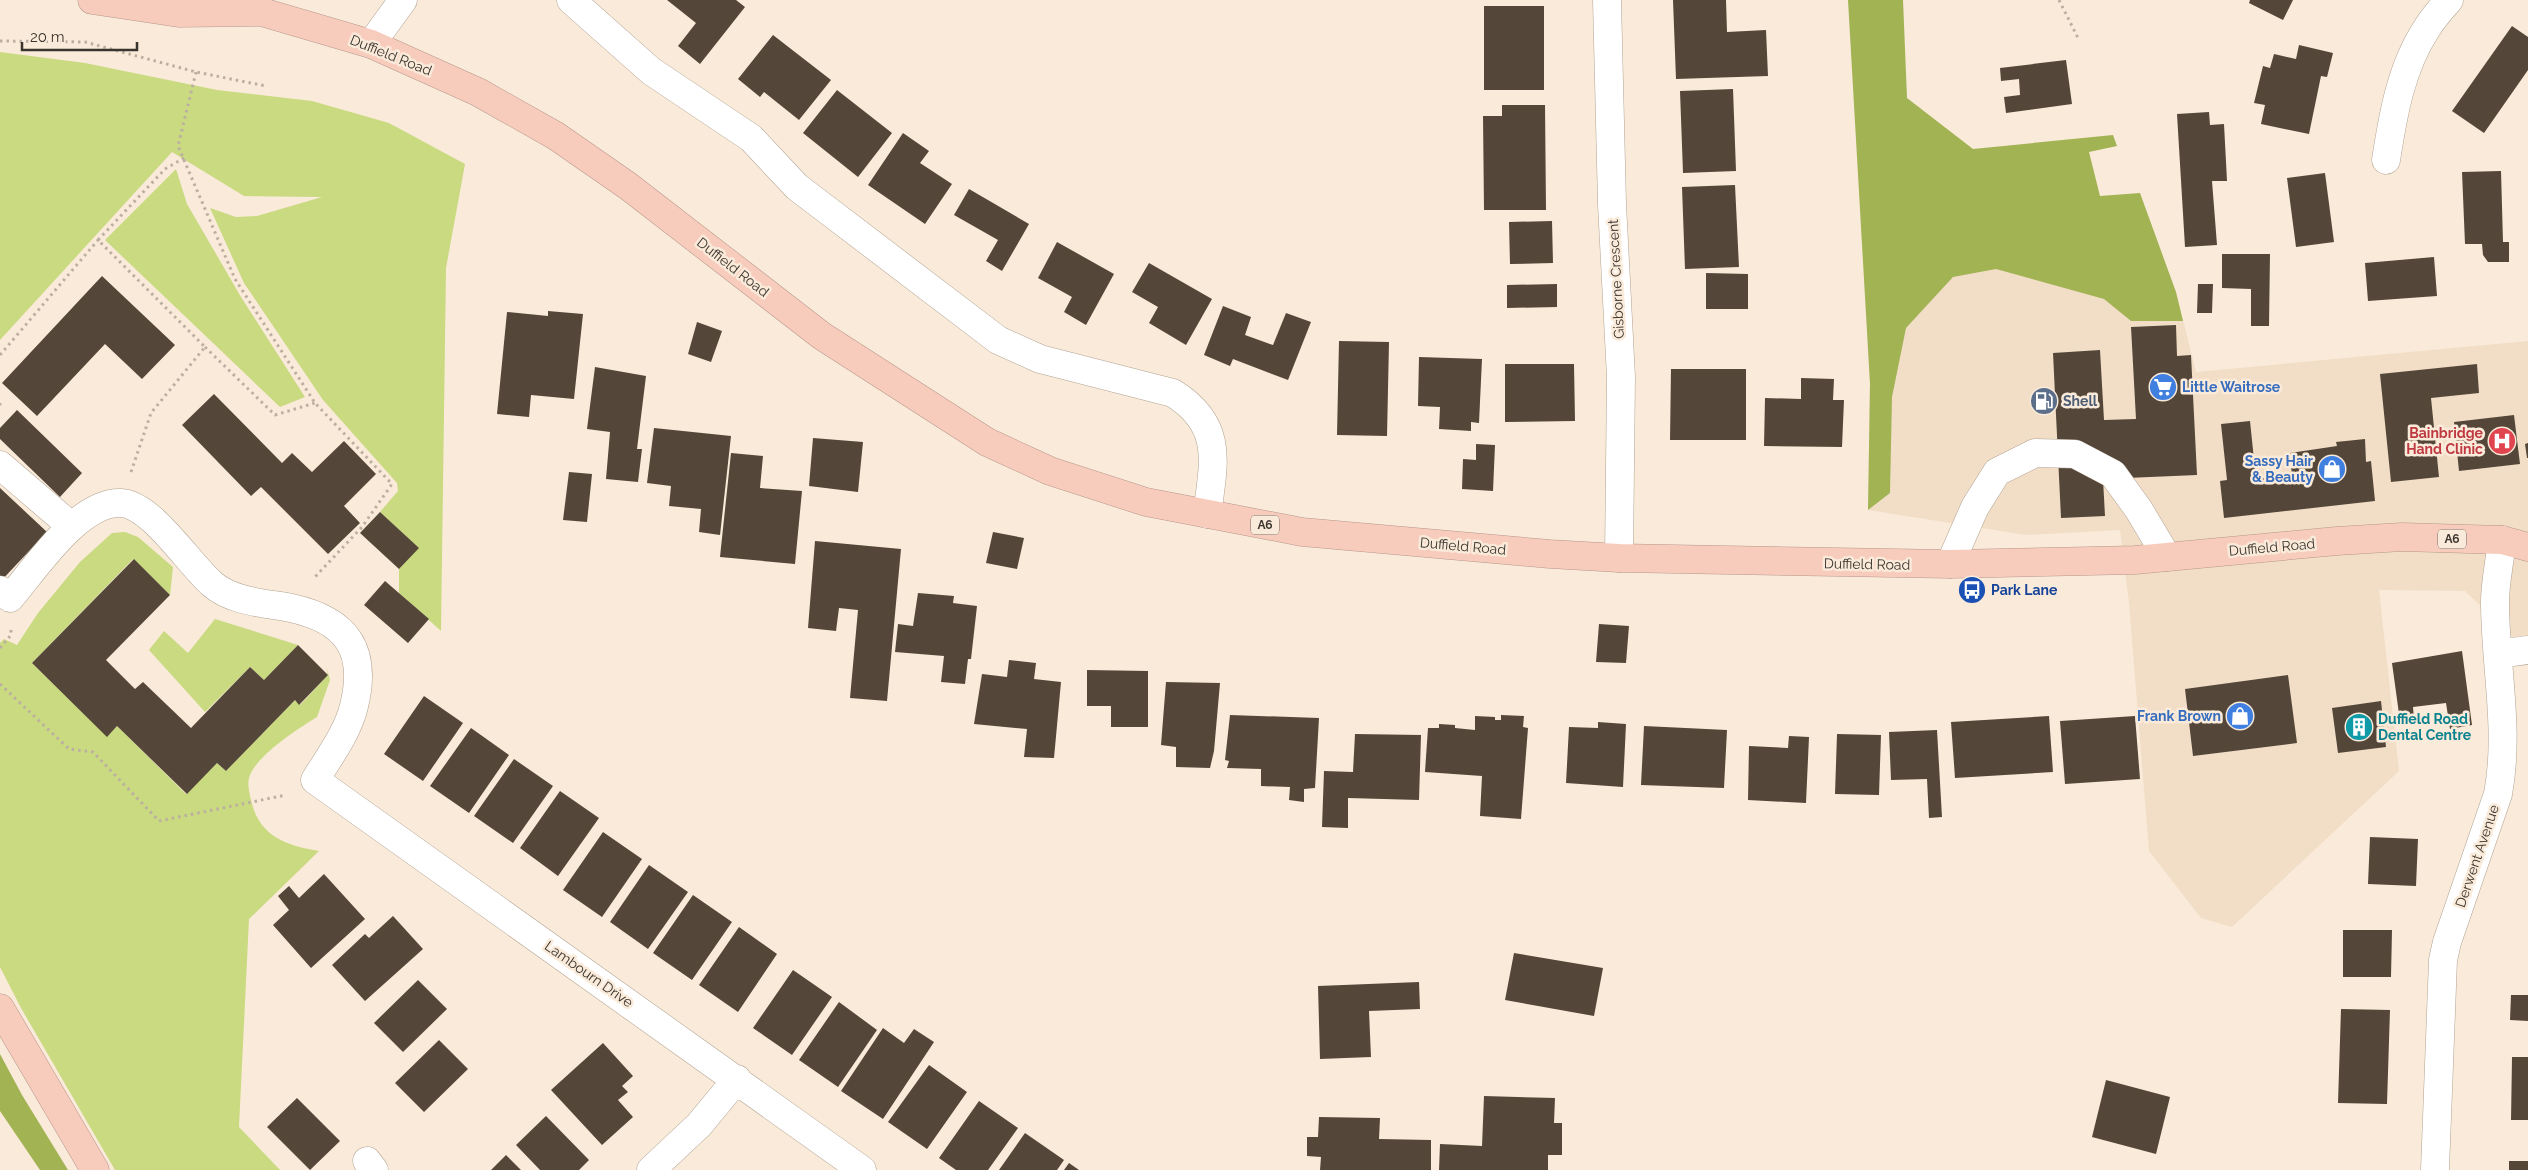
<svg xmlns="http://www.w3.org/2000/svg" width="2528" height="1170" viewBox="0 0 2528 1170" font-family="Raleway,sans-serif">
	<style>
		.built { fill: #f2dec7 }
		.green { fill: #c9da81 }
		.forest { fill: #a2b353 }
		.building { fill: #544739 }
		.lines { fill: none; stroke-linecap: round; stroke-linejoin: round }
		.minor-casing { stroke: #b1a393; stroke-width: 29 }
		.highway-casing { stroke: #b6978b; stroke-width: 29 }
		.path { stroke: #bcafa2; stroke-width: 3; stroke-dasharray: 2.5 4; stroke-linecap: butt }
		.minor { stroke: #fff; stroke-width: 28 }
		.highway { stroke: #f8ccbd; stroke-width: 28 }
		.labels { text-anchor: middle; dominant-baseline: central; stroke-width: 5; stroke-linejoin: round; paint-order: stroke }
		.shield { fill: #faead9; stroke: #746b61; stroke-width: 1 }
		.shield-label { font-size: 12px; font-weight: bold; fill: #3a342e }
		.street-label { font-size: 14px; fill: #3a342e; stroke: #faead9 }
		.shop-label { font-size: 14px; font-weight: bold; fill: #366cbe; stroke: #faead9; text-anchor: end }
		.service-label { font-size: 14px; font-weight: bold; fill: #4e5e75; stroke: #faead9; text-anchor: start }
		.health-label { font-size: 14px; font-weight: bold; fill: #be3a42; stroke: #faead9; text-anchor: end }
		.transit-label { font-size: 14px; font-weight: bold; fill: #164399; stroke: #faead9; text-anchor: start }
		.culture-label { font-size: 14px; font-weight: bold; fill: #0d838f; stroke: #faead9; text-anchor: start }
	</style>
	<rect width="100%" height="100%" fill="#faead9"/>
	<!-- built -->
	<path class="built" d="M1969,259L2123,295L2176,292L2196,372L2528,341V652L2465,591L2379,590L2399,771L2232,927L2201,918L2149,851L2129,603L2120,530L2026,535L1868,510L1870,384L1888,321Z"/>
	<!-- green -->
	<path class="green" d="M0,52L85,63L217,90L312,101L389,123L465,164L446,268L441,631L399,593V569L418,548L380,512L398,491L397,483L323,400L244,283L210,208L236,217L257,216L322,197L244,196L172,152L0,340Z
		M176,169L187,204L241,297L305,397L280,407L105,240Z
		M125,532L138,537L173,567L170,595L133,559L32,663L107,736L117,726L186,794L217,763L226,771L295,700L300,705L328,675L326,665L330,680L317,717C299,728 255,756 249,778C247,786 250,796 252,804C261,838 289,846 319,851L249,919L239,1127L280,1170H115L21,1008L0,967V643L4,639L17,645L38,613L80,562L112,533Z
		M215,619L298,645L264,680L250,667L205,712L149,650L164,631L188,653Z"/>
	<!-- forest -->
	<path class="forest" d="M1848,0H1903L1907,98L1973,149L2113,135L2117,146L2089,152L2100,196L2140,193L2176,292L2183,321H2131L2104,299L1996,269L1953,277L1906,328L1892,397L1890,493L1868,510L1870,384Z
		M0,1054L22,1095L68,1170H40L0,1111Z"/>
	<!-- building -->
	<path class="building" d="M667,0H736L745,7L700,64L678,46L696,23Z
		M1673,0H1726L1727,32L1766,30L1768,76L1676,79Z
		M2250,0H2293L2283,20L2249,3Z
		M1484,6H1544V90H1484Z
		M2512,26L2528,37V70L2484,133L2452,111Z
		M773,35L831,80L799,120L764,92L760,97L738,79Z
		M2299,45L2333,53L2327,77L2321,76L2309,134L2261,124L2265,105L2254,103L2263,66L2270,68L2274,54L2296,59Z
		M2066,60L2072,104L2006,113L2004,97L2020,95L2019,79L2001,81L2000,68Z
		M1733,89L1736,171L1683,173L1680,91Z
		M837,90L892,133L858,177L803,133Z
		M1502,105H1545L1546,210H1484L1483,116H1502Z
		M2209,112L2210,125L2224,124L2227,181H2212L2217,245L2185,247L2177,114Z
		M903,133L929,151L920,163L952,184L925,224L868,185Z
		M2501,171L2503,242H2509V262H2488L2483,255L2482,244H2465L2462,172Z
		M2325,173L2334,242L2296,247L2287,178Z
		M1735,185L1739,267L1685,269L1682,187Z
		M969,189L1029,224L1002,271L986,261L998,240L954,215Z
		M1552,221L1553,263L1510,264L1509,222Z
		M1057,242L1114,274L1086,325L1064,312L1072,297L1038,278Z
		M2222,254H2270L2269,326H2251V289L2222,288Z
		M2434,257L2437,296L2368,301L2365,263Z
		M1149,263L1212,299L1186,345L1149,323L1158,307L1132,292Z
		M1706,273L1748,274V309H1706Z
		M102,276L175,345L142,379L105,344L37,416L2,383Z
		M1557,284V307L1507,308V285Z
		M2198,284H2213L2212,313H2197Z
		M1223,306L1251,317L1245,335L1273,345L1286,313L1311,322L1288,380L1233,359L1230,366L1204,355Z
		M548,311L583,314L574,399L531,395L529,417L497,414L507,312L548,316Z
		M697,322L722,331L711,362L688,354Z
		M2176,325L2177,356L2191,355L2197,475L2103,479L2105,516L2061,518L2053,353L2100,350L2104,420L2136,419L2131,327Z
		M1339,341L1389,342L1387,436L1337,435Z
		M1419,357L1482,359L1479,423L1471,422V431L1439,429L1440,407L1418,406Z
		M1505,364H1574L1575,421L1505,422Z
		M2477,364L2479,393L2431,398L2439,477L2391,482L2380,374Z
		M595,367L646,376L637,449H642L638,482L606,479L610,432L587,429Z
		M1671,369H1746V440H1670Z
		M1801,378L1834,379L1833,400H1844L1842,447L1764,446L1765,398L1801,399Z
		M214,394L282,463L292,453L312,472L344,441L376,474L344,506L360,523L328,554L261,487L251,496L182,425Z
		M17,410L82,473L60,497L0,439V428Z
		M2514,415L2520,464L2459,471L2454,422Z
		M2250,421L2256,479L2292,476L2290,453L2337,446L2336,442L2365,439L2366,462L2371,461L2375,501L2224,518L2220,481L2227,480L2221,424Z
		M654,428L731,436L720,535L699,532L701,509L669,506L671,486L647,483Z
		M813,438L863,442L858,492L809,486Z
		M2528,443V458H2527L2525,444Z
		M1476,444L1495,445L1493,491L1462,489L1463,459L1476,460Z
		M731,453L763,456L760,488L802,491L795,564L720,557Z
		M569,472L592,474L587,522L563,520Z
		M0,488L47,532L0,582Z
		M380,512L419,548L399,569L360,533Z
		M993,532L1024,538L1017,569L986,563Z
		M815,541L901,549L887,701L850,698L858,610L839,608L836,631L808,628Z
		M134,559L170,595L106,660L135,689L143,682L191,728L250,667L264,680L298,645L328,675L299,705L295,700L226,771L217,763L187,794L117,726L107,737L32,663Z
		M385,581L429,619L408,643L364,605Z
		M918,593L954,596L953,603L977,606L971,659H968L965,684L941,682L944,656L895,652L898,624L913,626Z
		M1599,624L1629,626L1626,663L1596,662Z
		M2462,651L2472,725L2450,729L2446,703L2413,707L2414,719L2400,721L2392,663Z
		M1009,660L1036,663L1034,679L1061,682L1054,758L1024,757L1027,729L974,724L982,674L1007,677Z
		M1087,670L1148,671V727H1111V706H1087Z
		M2288,675L2297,743L2193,756L2185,689Z
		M1166,682L1220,683L1214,751L1210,768L1176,767V747L1161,745Z
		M424,696L463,723L423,781L384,754Z
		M2381,701L2386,747L2338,753L2332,708Z
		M1230,715L1319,718L1315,788L1304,789V802L1289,800L1290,787L1261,786V769L1227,768L1229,761L1225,760Z
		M1501,715L1524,716L1523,727L1528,728L1521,819L1480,816L1482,776L1425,772L1428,728H1439V724L1455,725V728L1475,730V716L1495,717V720H1501Z
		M2049,716L2053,772L1955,778L1951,722Z
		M2135,716L2140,779L2065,784L2060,721Z
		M1598,722L1626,724L1623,787L1566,783L1569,727L1598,728Z
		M1644,726L1727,730L1724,788L1641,785Z
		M471,728L509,755L469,813L430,786Z
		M1937,730L1942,817L1929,818L1927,779L1891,780L1889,732Z
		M1355,734L1421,735L1419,800L1348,798V828L1322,827L1324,771L1353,772Z
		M1837,734L1881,735L1879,795L1835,794Z
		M1789,736L1809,737L1806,803L1748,800L1749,746L1788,748Z
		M514,759L553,786L513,843L474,816Z
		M560,791L599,818L558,876L520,848Z
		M603,832L642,859L602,917L563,890Z
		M2370,837L2418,839L2416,886L2368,884Z
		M649,865L688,892L648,949L610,922Z
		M324,874L365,919L311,968L273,925L289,910L278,896L289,886L299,898Z
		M693,895L732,922L692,980L653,953Z
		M393,916L423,949L365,1001L332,965L365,934L369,938Z
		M739,927L777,954L738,1012L699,985Z
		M2343,930H2392L2391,977H2343Z
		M1514,953L1603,968L1594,1016L1505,1000Z
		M793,970L832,997L792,1055L753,1028Z
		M418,980L447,1009L403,1052L374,1023Z
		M1419,982L1420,1009L1369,1011L1371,1057L1320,1059L1318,986Z
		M2511,995H2528V1021L2510,1020Z
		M839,1002L877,1030L838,1087L799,1060Z
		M2341,1009L2390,1010L2387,1104L2338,1103Z
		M883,1028L904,1043L914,1029L934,1042L883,1119L841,1091Z
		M439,1040L468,1069L424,1112L395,1083Z
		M603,1043L633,1076L622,1086L628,1092L618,1100L633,1117L602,1145L551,1090Z
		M2512,1057H2528V1120H2511Z
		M929,1065L967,1092L927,1149L888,1122Z
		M2106,1080L2170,1097L2156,1154L2092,1137Z
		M1484,1096L1555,1098L1554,1123H1562V1155H1548V1170H1439L1440,1144L1482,1146Z
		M297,1098L340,1141L310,1170L267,1127Z
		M979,1101L1018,1128L988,1170H956L939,1158Z
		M546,1116L589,1160L579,1170H540L516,1145Z
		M1319,1117L1380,1118L1379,1139L1431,1140V1170H1320L1321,1157L1307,1156V1137H1318Z
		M1025,1133L1064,1160L1057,1170H999Z
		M506,1155L521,1170H491Z
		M2509,1161H2528V1170H2509Z
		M1069,1163L1079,1170H1064Z"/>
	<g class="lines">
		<defs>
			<path id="minor" d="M571,0L651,71L751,138L797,187L998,340L1040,359L1173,393C1224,425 1214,462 1207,514
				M1607,0L1612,204L1621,377L1619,558
				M371,44L403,0
				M2386,160C2393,115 2401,67 2427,28C2433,18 2441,9 2449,0
				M0,465L71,526
				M1950,564L1975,507L1997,472L2035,453L2075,454L2113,474L2139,510L2167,557
				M0,590L10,598C35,569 79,501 121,503C151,504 189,564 212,584C233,602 265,603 291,608C346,620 368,649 354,706C348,732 329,757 315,780L862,1170
				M2498,654L2528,650
				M367,1161L374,1170
				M651,1170L699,1125L737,1079
				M2435,1170L2443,960L2447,942L2498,794C2510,730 2495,666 2495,602C2495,582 2500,561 2502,540"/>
			<path id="highway" d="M92,0L179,13L258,12
				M235,0L262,12L371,44L478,92L556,136L628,186L822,336L987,442L1050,471L1146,502L1302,532L1550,554L1619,558L1950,564L2135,560L2337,541L2402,537L2502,540L2528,547
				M0,1008L95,1170"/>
		</defs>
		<!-- minor casing -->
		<use href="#minor" class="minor-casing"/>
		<!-- highway casing -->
		<use href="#highway" class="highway-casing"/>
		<!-- path -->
		<path class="path" d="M2059,0L2078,38
			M0,41L85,42L196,72L266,86
			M196,72L178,146L235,279L315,403L392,484L362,527L314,578
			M205,347L275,415L315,403
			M0,355L98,240
			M0,403V409
			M131,472L151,413L205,347L98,240L165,169L184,158
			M0,648L11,635V630
			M0,684L69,749L93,752L159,821L286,795"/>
		<!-- minor -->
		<use href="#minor" class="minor"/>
		<!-- highway -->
		<use href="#highway" class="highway"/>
	</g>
	<!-- icons -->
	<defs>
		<symbol id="supermarket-disc" viewBox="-11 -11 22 22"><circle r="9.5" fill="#3f7fe0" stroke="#faead9"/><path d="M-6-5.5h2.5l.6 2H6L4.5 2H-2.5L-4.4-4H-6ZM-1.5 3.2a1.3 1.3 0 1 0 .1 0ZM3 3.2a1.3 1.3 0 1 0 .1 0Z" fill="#fff"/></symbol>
		<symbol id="fuel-disc" viewBox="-11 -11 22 22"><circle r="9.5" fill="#5c6f8a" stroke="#faead9"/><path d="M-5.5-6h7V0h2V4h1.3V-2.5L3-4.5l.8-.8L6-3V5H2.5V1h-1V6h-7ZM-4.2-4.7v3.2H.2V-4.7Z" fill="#fff"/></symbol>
		<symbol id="hospital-disc" viewBox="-11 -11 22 22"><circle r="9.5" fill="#e0444e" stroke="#faead9"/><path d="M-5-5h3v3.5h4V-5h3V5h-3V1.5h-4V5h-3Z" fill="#fff"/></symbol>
		<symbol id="shop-disc" viewBox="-11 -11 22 22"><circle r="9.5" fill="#3f7fe0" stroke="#faead9"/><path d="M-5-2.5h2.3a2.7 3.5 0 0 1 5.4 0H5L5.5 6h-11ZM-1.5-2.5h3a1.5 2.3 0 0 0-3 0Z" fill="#fff"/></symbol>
		<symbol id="bus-disc" viewBox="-11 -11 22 22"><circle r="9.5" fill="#1a4fb4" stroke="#faead9"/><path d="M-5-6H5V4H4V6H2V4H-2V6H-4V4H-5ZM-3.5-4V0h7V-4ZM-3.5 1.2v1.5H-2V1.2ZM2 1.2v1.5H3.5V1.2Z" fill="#fff"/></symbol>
		<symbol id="building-disc" viewBox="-11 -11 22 22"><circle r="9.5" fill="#0f9aa8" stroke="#faead9"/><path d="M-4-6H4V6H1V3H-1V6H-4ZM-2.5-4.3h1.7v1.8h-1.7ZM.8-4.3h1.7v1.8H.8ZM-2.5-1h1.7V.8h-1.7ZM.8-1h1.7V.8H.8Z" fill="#fff"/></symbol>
	</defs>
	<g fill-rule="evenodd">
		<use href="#supermarket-disc" x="2147" y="371" width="32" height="32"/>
		<use href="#fuel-disc" x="2028" y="385" width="32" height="32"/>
		<use href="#hospital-disc" x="2486" y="425" width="32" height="32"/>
		<use href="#shop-disc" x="2316" y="453" width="32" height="32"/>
		<use href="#bus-disc" x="1956" y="574" width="32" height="32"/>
		<use href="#shop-disc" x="2224" y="700" width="32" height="32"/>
		<use href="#building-disc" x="2343" y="711" width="32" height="32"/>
	</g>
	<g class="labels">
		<!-- shield labels -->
		<g class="shield">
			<rect x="1251" y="515.5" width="28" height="19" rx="4"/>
			<rect x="2438" y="529.5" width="28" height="19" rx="4"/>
		</g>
		<g class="shield-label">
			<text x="1265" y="525">A6</text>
			<text x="2452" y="539">A6</text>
		</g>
		<!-- street labels -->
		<g class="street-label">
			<text transform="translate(391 55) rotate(22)">Duffield Road</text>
			<text transform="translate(733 267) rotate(38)">Duffield Road</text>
			<text transform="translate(1616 279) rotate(-93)">Gisborne Crescent</text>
			<text transform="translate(1463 546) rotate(5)">Duffield Road</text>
			<text transform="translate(2272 547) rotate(-5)">Duffield Road</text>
			<text transform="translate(1867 564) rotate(1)">Duffield Road</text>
			<text transform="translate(2477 856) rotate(-71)">Derwent Avenue</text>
			<text transform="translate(589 974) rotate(35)">Lambourn Drive</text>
		</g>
		<!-- shop labels -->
		<g class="shop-label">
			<text x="2182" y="387" text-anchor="start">Little Waitrose</text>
			<text x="2313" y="461">Sassy Hair<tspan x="2313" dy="16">&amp; Beauty</tspan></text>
			<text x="2221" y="716">Frank Brown</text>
		</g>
		<!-- service labels -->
		<g class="service-label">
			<text x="2063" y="401">Shell</text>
		</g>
		<!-- health labels -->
		<g class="health-label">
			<text x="2483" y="433">Bainbridge<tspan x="2483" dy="16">Hand Clinic</tspan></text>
		</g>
		<!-- transit labels -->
		<g class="transit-label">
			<text x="1991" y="590">Park Lane</text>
		</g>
		<!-- culture labels -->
		<g class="culture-label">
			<text x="2378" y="719">Duffield Road<tspan x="2378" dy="16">Dental Centre</tspan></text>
		</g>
	</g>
	<!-- scale -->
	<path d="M22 42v8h115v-8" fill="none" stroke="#3a342e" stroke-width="2.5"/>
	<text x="30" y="42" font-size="15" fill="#3a342e" stroke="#faead9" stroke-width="4" paint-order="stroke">20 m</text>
</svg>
